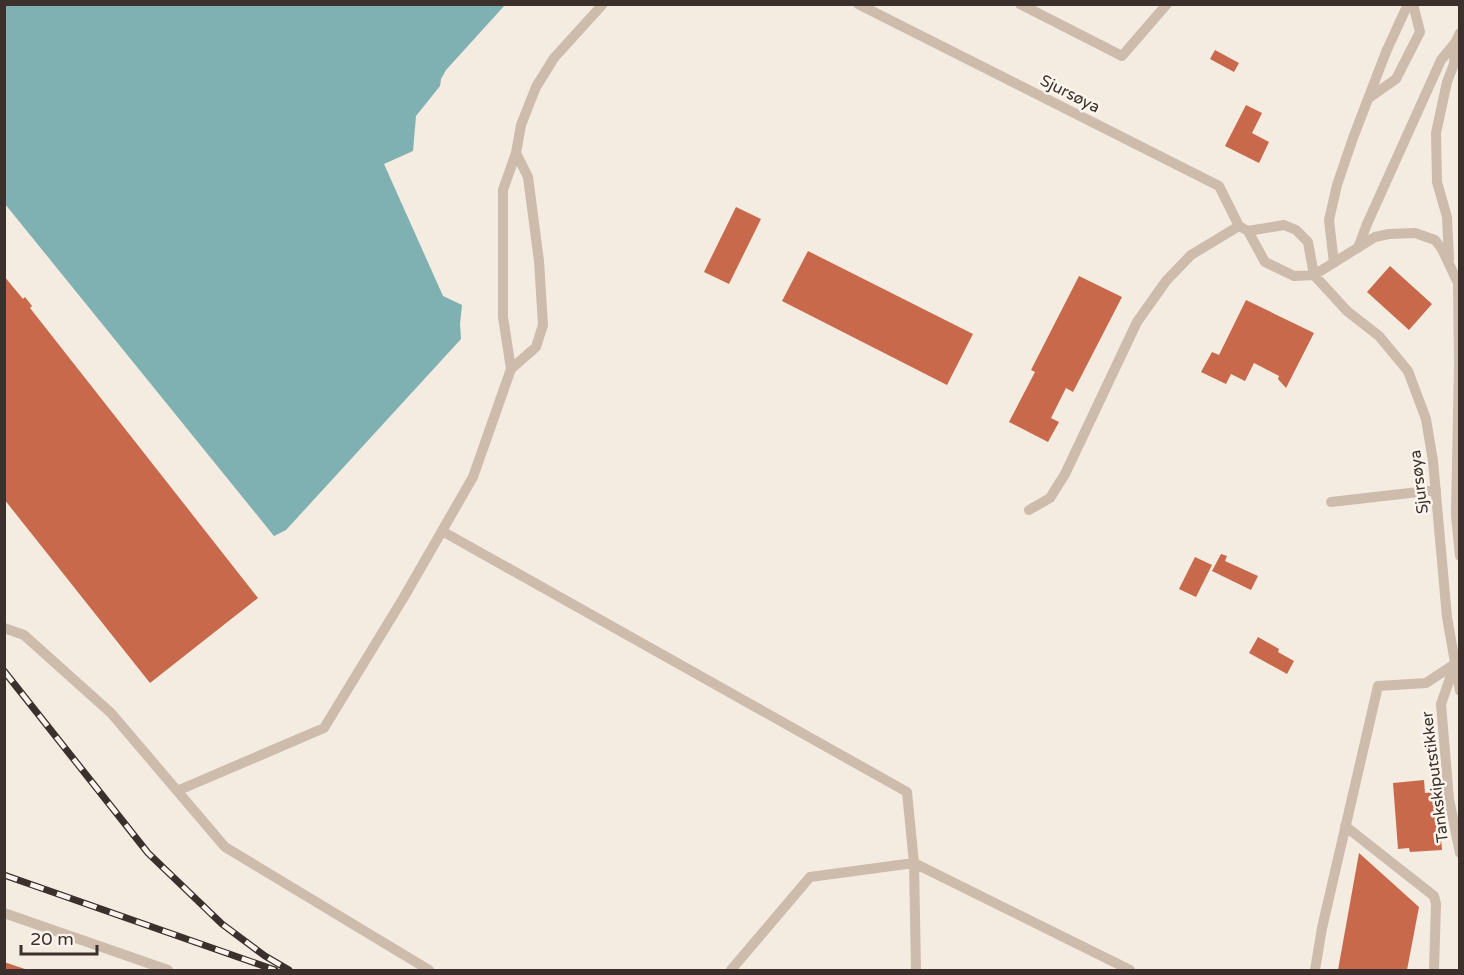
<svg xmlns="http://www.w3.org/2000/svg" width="1464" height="975" viewBox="0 0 1464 975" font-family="'Varela Round',sans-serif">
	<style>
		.water { fill: #7fb0b2 }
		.building { fill: #c8694b }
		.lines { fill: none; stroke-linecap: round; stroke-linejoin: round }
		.lane { stroke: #cdbbac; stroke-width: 10 }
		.rail-casing { stroke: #3b302b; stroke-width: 7 }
		.rail { stroke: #fbf5ee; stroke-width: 4.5; stroke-dasharray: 14; stroke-linecap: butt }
		.labels { text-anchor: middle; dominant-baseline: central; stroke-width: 5; stroke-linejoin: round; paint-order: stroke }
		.street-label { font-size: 16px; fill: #3b302b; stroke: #fbf5ee }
	</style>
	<rect width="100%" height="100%" fill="#f4ebe1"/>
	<!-- water -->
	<path class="water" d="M4,5H505L446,70L441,79L440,86L416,116L413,151L384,164L443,296L462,305L460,324L461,339L286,530L274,536L5,204Z"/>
	<!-- building -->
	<path class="building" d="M1215,50L1239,63L1234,72L1210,59Z
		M1246,105L1262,113L1252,133L1269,142L1259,163L1225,146Z
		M736,207L761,219L729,284L704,272Z
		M808,251L973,334L947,385L782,301Z
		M1390,266L1432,304L1409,330L1367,292Z
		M4,276L23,299L25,297L32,306L30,308L258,598L150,683L4,499Z
		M1079,276L1122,297L1073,392L1066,388L1051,418L1059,422L1048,442L1009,422L1035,372L1031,370Z
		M1246,300L1314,333L1286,388L1278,379L1279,376L1254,363L1245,381L1231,374L1226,384L1201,372L1212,352L1219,355Z
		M1221,554L1227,556L1225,561L1258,576L1251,590L1212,571Z
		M1195,557L1212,565L1196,597L1179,589Z
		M1258,637L1279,649L1278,652L1294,661L1287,674L1249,653Z
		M1424,780L1425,793L1440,791L1442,811H1439L1442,850L1410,852L1409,848L1398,849L1393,783Z
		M1359,853L1419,907L1407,970H1338Z
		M4,962L28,970H4Z"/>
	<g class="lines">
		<!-- lane -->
		<path class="lane" d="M858,4L1219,186L1239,226L1248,231L1265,262L1294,276L1314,275L1375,237L1389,234L1415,233L1435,240L1442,249L1458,283L1459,364L1456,515L1460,556
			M1020,4L1122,56L1167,4
			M1369,98L1396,79L1420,32L1413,4
			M1248,231L1284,225L1296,230L1308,242L1314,275L1347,311L1379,336L1408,371L1426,419L1433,461L1447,617L1460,691
			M1358,248L1367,224L1441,60L1455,43L1460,33
			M1449,259L1447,217L1437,182L1436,133L1447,82L1454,64L1455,43
			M1334,263L1329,220L1337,185L1353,138L1386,52L1408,4
			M511,369L503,317V190L516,153L521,125L536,87L554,58L603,4
			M1331,502L1436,490
			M1029,510L1050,498L1065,474L1137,322L1166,281L1191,255L1239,226
			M442,531L907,792L914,863L916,970
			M4,628L24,635L111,713L225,847L429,970
			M1454,667L1441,704L1449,799L1460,853
			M177,791L324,728L404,597L473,477L511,369L536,347L543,325L539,261L528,177L516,153
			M1345,826L1434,896L1436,904L1434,970
			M4,913L168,970
			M731,970L810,877L914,863L1130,970
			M1315,970L1322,928L1378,686L1426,683L1455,664"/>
		<defs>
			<path id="rail" d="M4,671L148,853L222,924L265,956L289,970
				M4,875L275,970"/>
		</defs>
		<!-- rail casing -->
		<use href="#rail" class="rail-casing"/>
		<!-- rail -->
		<use href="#rail" class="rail"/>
	</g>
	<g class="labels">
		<!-- street labels -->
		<g class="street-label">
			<text transform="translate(1070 94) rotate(27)">Sjursøya</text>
			<text transform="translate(1419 482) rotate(-97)">Sjursøya</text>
			<text transform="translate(1435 777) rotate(-97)">Tankskiputstikker</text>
		</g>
	</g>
	<!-- border -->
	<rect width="1464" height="975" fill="none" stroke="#3b302b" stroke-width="12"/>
	<!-- scale -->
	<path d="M21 945v9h76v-9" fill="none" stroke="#3b302b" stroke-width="3"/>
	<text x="30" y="945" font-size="18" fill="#3b302b" stroke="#fbf5ee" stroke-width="4.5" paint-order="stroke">20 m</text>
</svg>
